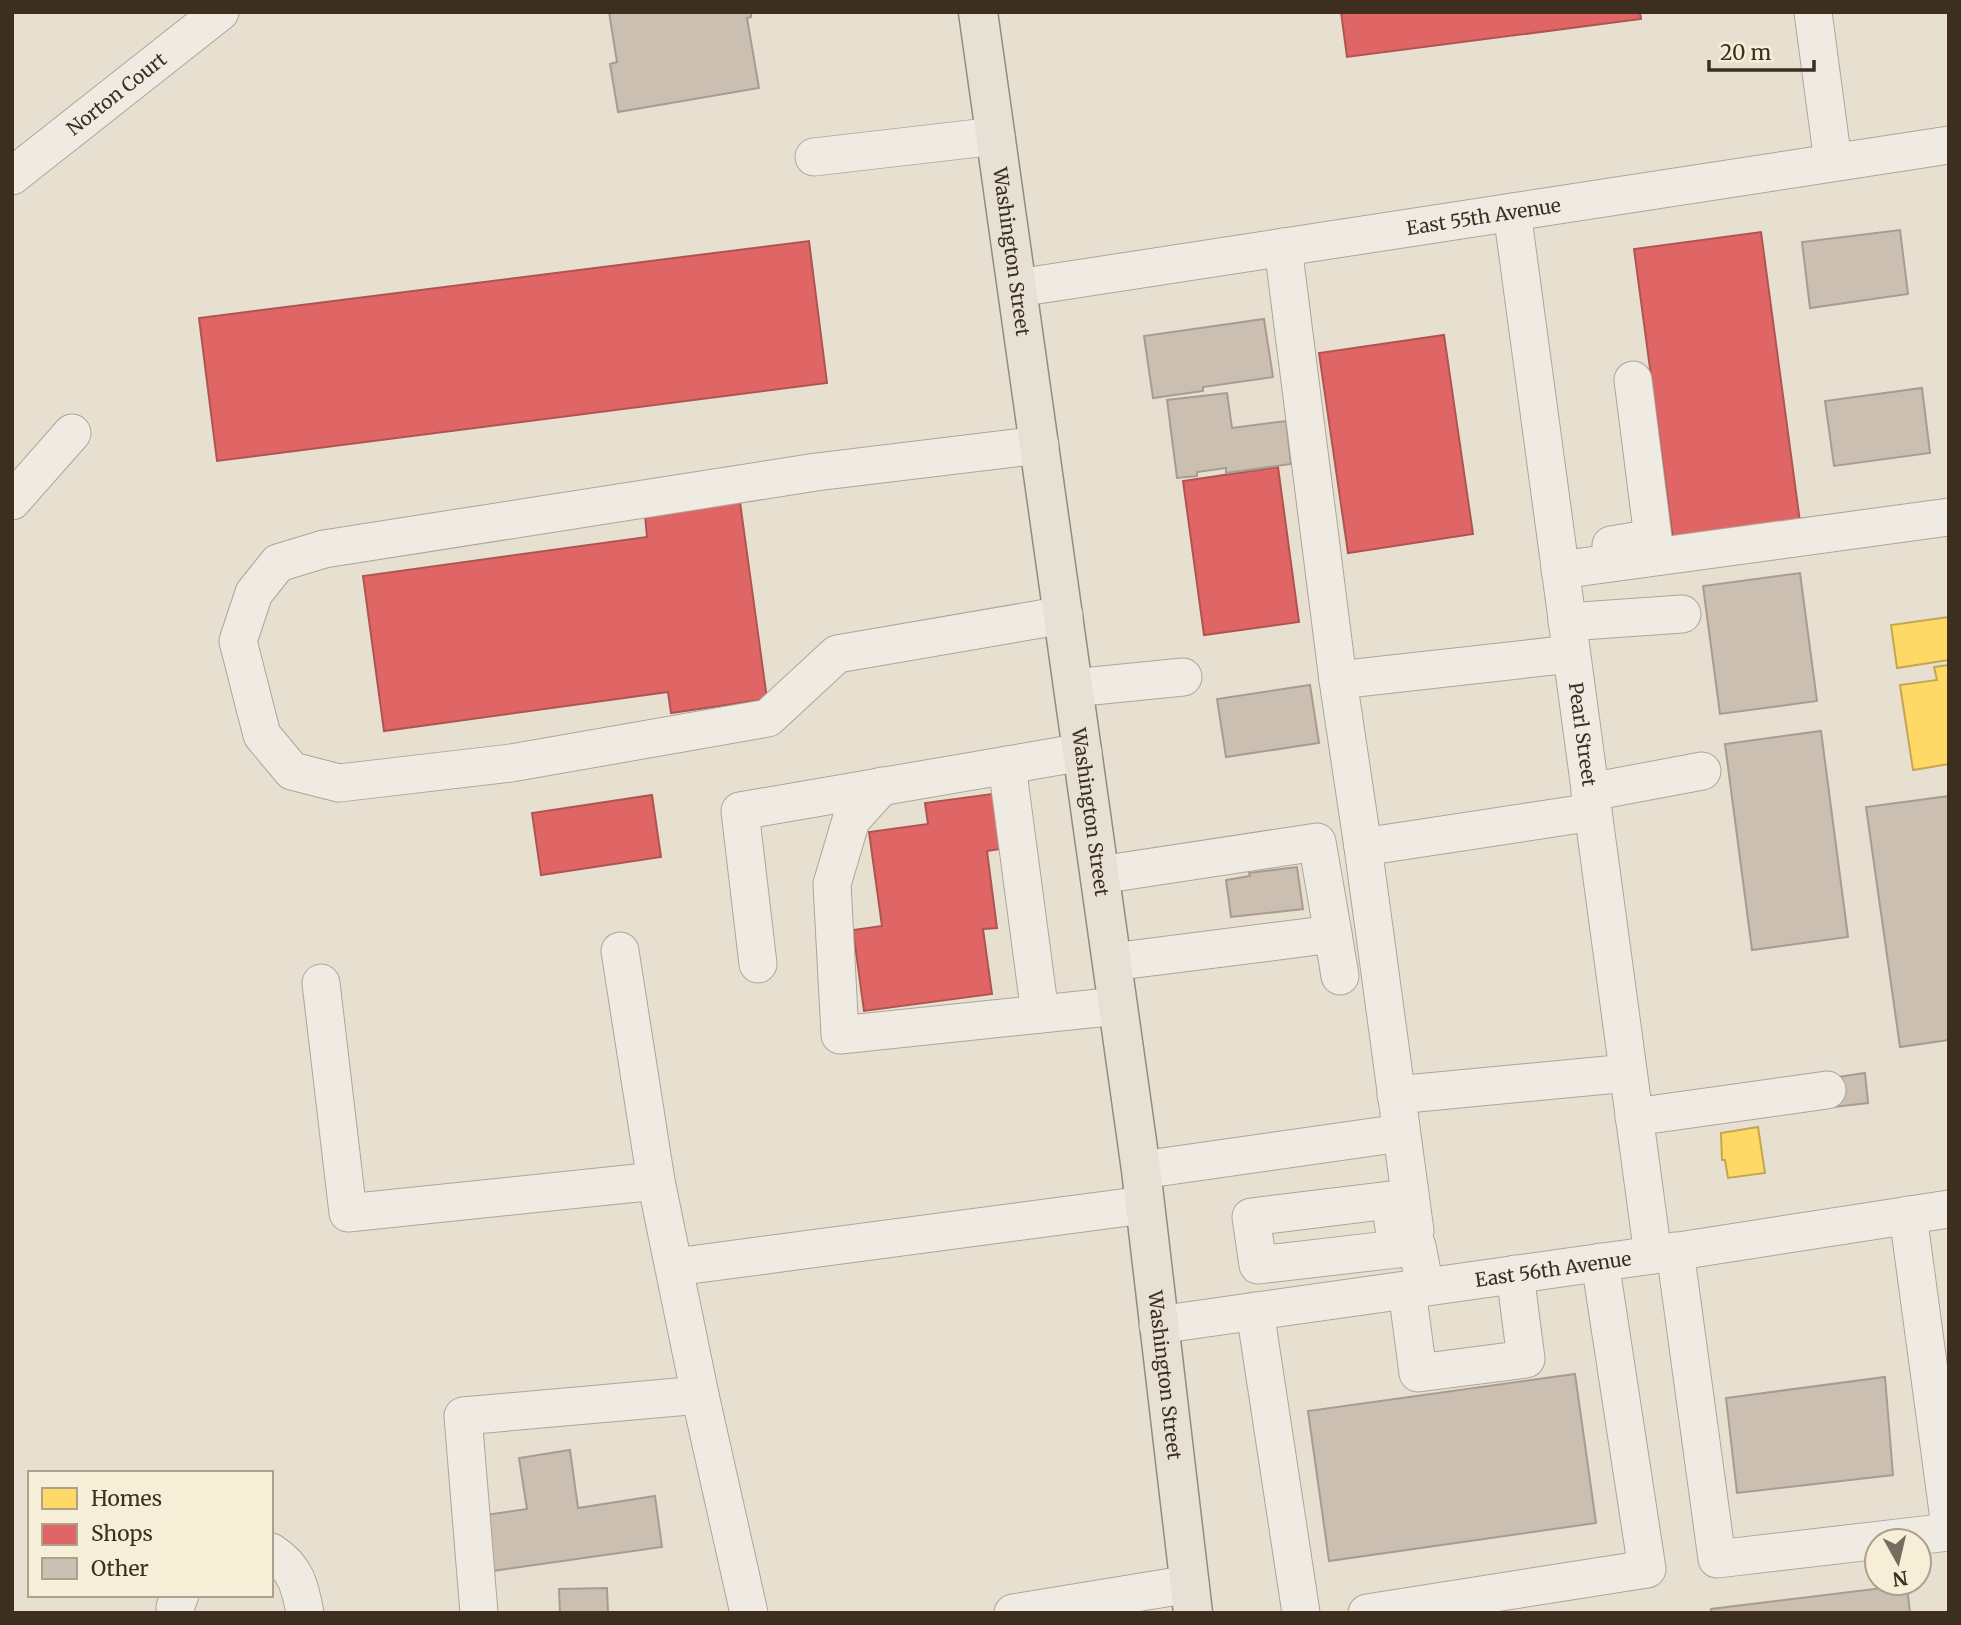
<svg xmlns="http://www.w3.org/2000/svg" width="1961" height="1625" viewBox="0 0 1961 1625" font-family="Merriweather,serif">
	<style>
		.homes { fill: #ffd966; stroke: #c5a651; stroke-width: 2 }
		.shops { fill: #e06666; stroke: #af5551; stroke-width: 2 }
		.building { fill: #cbbfb2; stroke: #a89c90; stroke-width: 2 }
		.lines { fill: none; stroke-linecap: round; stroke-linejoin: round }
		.minor-casing { stroke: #ada599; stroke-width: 39 }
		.major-casing { stroke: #928b80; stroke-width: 41 }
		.minor { stroke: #efebe3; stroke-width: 37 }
		.major { stroke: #e6e1d4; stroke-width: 38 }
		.labels { text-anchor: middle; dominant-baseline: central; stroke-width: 7; stroke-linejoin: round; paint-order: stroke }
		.street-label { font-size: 19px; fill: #3d2e20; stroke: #f7eed8 }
	</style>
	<rect width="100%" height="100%" fill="#e7e0d1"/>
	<!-- homes -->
	<path class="homes" d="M1949,617V660L1897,668L1891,625Z
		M1949,665V764L1913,770L1900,685L1937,680L1934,667Z
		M1758,1127L1765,1173L1728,1178L1725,1160H1722L1721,1133Z"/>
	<!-- shops -->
	<path class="shops" d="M1341,12H1640L1641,19L1347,57Z
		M1761,232L1800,522L1673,540L1634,249Z
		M809,241L827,383L217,461L199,318Z
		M1444,335L1473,534L1348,553L1319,353Z
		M1278,467L1299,622L1204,635L1183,481Z
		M740,502L767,699L671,713L668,692L384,731L363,576L647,537L645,515Z
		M999,793L1007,848L987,851L997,928L983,929L992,994L864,1011L853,930L882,926L869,832L928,824L925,803Z
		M652,795L661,857L541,875L532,813Z"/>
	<!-- building -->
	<path class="building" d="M609,12H751V17L747,18L759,88L618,112L610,64L617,62Z
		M1900,230L1908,294L1810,308L1802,242Z
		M1264,319L1273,377L1203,387V391L1153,398L1144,336Z
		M1922,388L1930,453L1834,466L1825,401Z
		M1227,393L1232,428L1286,421L1291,464L1226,473V468L1197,472V476L1177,478L1167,400Z
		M1800,573L1817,701L1720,714L1703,586Z
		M1310,685L1319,743L1226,757L1217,699Z
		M1821,731L1848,937L1752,950L1725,744Z
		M1949,796V1040L1900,1047L1866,807Z
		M1297,867L1303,909L1231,917L1226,880L1250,876L1249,873Z
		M1865,1073L1868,1103L1834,1107L1831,1078Z
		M1575,1374L1596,1523L1329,1561L1308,1411Z
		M1885,1377L1893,1475L1737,1493L1726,1398Z
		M570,1450L578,1508L655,1496L662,1547L492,1571L485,1515L527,1509L519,1458Z
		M1907,1585L1910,1613H1711V1609Z
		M607,1588L608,1613H560L559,1589Z"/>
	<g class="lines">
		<defs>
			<g id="minor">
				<path d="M1813,12L1833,162"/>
				<path d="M814,157L996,136"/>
				<path id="s1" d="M12,176L220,12"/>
				<path id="s2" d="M1512,212L1653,1255"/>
				<path d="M1283,247L1338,680"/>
				<path id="s3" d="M1018,288L1949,145"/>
				<path d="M1040,445L816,472L324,549L278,563L254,593L238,641L262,735L292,771L339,783L511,763L768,718L837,654L1064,615"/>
				<path d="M12,501L72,433"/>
				<path d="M1611,545L1653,538L1633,380"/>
				<path d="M1560,570L1949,517"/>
				<path d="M1567,622L1682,614"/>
				<path d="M1571,654L1338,680L1363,847L1593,812"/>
				<path d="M1073,688L1183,677"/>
				<path d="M1007,765L1040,1014"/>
				<path d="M882,786L851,820L832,884L840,1035L1118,1006"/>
				<path d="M1590,792L1702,771"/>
				<path d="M1363,847L1415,1231"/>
				<path d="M1100,875L1317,842L1333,934"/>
				<path d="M1112,962L1333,934L1340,976"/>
				<path d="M758,964L740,811L1083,752"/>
				<path d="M321,983L348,1213L656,1181"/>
				<path d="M1396,1095L1628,1073"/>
				<path d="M1634,1117L1827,1090"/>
				<path d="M1141,1170L1401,1133"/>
				<path d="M1908,1215L1949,1519"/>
				<path d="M1397,1249L1390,1200L1251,1217L1258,1265L1397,1249L1417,1246L1425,1287"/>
				<path d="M1675,1251L1717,1559L1949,1532"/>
				<path d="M675,1267L1144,1205"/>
				<path d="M1407,1290L1418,1373L1526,1359L1515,1274"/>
				<path d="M1255,1311L1301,1613"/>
				<path id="s4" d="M1158,1325L1653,1255L1949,1209"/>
				<path d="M700,1395L749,1613"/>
				<path d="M271,1552C296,1568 300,1586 305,1613"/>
				<path d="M176,1613L175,1607L180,1595"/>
				<path d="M479,1613L463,1416L700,1395L656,1181L620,951"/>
				<path d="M1013,1613L1190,1584"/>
				<path d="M1367,1613L1647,1569L1600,1262"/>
			</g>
			<g id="major">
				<path id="s5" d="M978,12L1141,1170L1193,1613"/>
			</g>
		</defs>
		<!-- minor casing -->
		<use href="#minor" class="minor-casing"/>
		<!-- major casing -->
		<use href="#major" class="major-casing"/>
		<!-- minor -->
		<use href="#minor" class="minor"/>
		<!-- major -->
		<use href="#major" class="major"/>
	</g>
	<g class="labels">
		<!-- street labels -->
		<g class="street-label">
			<text stroke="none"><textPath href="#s1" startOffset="133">Norton Court</textPath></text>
			<text stroke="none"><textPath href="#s3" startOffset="471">East 55th Avenue</textPath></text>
			<text stroke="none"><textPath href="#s5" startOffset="242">Washington Street</textPath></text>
			<text stroke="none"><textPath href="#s2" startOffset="527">Pearl Street</textPath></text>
			<text stroke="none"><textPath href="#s5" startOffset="808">Washington Street</textPath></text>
			<text stroke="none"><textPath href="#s4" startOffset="399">East 56th Avenue</textPath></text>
			<text stroke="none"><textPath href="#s5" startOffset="1376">Washington Street</textPath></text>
		</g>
	</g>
	<!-- border -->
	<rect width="1961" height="1625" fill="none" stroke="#3d2e20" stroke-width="28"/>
	<!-- legend -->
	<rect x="28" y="1471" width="245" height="126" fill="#f7eed8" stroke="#ada18e" stroke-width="2"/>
	<rect x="42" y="1488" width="35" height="21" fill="#ffd966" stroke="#ada18e" stroke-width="2"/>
	<text x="91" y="1506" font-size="21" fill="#3d2e20">Homes</text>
	<rect x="42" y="1524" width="35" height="21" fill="#e06666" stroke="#ada18e" stroke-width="2"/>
	<text x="91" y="1541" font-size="21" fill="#3d2e20">Shops</text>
	<rect x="42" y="1558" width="35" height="21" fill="#cbbfb2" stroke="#ada18e" stroke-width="2"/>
	<text x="91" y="1576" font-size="21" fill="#3d2e20">Other</text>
	<!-- north arrow -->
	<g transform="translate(1898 1562) rotate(172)"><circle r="33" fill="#f7eed8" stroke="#ada18e" stroke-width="2"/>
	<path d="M0-5L12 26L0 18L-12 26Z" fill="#786c5e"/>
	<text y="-10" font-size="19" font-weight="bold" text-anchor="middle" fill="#3d2e20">N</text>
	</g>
	<!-- scale -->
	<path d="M1709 60v10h105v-10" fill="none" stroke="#3d2e20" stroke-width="3.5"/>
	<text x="1720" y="60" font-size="21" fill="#3d2e20" stroke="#f7eed8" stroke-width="5" paint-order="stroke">20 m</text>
</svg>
